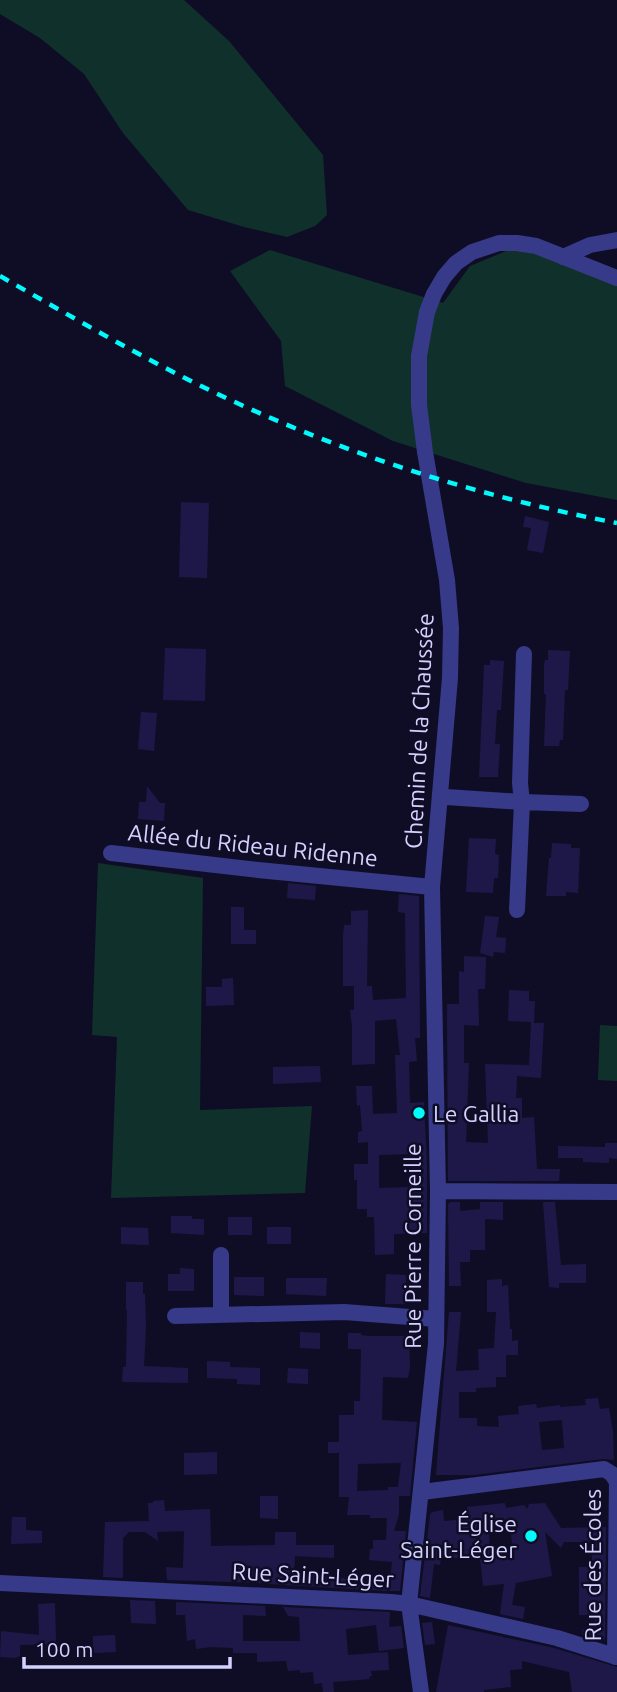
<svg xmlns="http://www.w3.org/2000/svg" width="617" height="1692" viewBox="0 0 617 1692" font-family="Ubuntu,sans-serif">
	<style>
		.green { fill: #10302c }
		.building { fill: #1e1848; fill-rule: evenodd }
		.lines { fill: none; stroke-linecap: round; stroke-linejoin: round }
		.minor { stroke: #363a88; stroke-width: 16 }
		.rail { stroke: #00fbfd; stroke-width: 4.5; stroke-dasharray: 10 9; stroke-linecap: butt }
		.poi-dot { fill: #00fbfd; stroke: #0f0d26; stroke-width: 2.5 }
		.labels { text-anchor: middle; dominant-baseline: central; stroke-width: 5; stroke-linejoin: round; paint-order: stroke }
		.street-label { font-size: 23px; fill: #d3d2ff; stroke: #0f0d26 }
		.poi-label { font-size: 23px; fill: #d3d2ff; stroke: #0f0d26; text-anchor: start }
	</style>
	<rect width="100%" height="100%" fill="#0f0d26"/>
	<!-- green -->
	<path class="green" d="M0,0H184L229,41L323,155L327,215L315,226L287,237L244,227L188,210L123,133L84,74L40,38L0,14Z
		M511,249L550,257L617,285V500L526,483L393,441L285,386L281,341L230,271L270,250L443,303L470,266Z
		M98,863L203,878L200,1110L312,1106L305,1193L111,1198L117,1037L92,1035Z
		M600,1025L617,1026V1081L598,1080Z"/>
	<!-- building -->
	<path class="building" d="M181,502L209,503L207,578L179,577Z
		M525,516L549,522L543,553L527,550L531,528L523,527Z
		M165,648L206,649L205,701L163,700Z
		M548,650L570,651L568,690H565L563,740H560L559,746H544L546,694H544V665L545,660H548Z
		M490,660L504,661L501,710H497L495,744H500L498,777H479L484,665H490Z
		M141,712L157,713L154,751L138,749Z
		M147,786L160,803H165L164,821L138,819L139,802H146Z
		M469,838L496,839L495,854L499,855L498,878H494L493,893L466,892Z
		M552,843L571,844V848H580L578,893L566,892V896H546L549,858H551Z
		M288,883L316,886L315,900L287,898Z
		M399,894L419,896L420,1038H415L417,1061L409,1062L410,1103L424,1102L427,1163V1233L394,1234V1254L375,1255L374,1217H367V1209H357V1180H354V1164H368V1142L358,1143V1132L362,1131L360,1105L357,1106L356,1086H372L373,1114L397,1113L395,1055H400L396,1019L375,1021V1064L352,1065V1026L350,1010H354V986H343V937L344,925H351V911L368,910L367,986H372L373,1000L406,998L405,913L398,912ZM409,1154V1187L379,1188V1155Z
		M231,907H244V930H256V944H231Z
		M485,916L499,917L496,937L506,938L505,953L494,952L493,957L480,953Z
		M464,956L486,957L485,989H478L479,1026L464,1025V1063H469L466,1142L488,1143L485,1064L529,1065L531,1022L508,1021L509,990L529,991V1001H535L534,1023H544L541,1078L517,1076L516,1098H522V1118L534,1117L537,1169H560L559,1181H448L447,1004H459V971L464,972Z
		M233,978L234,1005L206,1006V987H222V979Z
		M320,1066L321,1082L273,1084V1067Z
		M605,1143H617V1159L609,1158V1163L583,1162V1158H558V1146L605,1147Z
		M451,1202H460V1211L480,1209V1202H503V1220L485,1219V1250H470V1262H460L461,1286H449L448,1204Z
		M543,1202H555L561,1265L586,1264V1283H559V1288L549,1287Z
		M171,1216H192V1219H204V1235L171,1233Z
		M228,1217H252V1235H228Z
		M121,1227L148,1228L149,1245L121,1244Z
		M267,1227H291V1244H267Z
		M180,1268L194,1269V1291H168V1274H180Z
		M386,1274L406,1275L405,1304H385Z
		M234,1277H264V1296L234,1295Z
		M286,1278H327L326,1296L286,1294Z
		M502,1279V1286L508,1285L510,1329H512V1341L518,1340V1355H506V1377H496V1387L476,1388V1392H459V1418H477V1426L499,1427L498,1416L519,1414L518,1406L536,1404L537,1408L560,1405V1407L586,1405L585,1399L598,1398L600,1409L609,1408L613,1432L614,1460L603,1459L474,1475H436L449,1312H461L456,1371L479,1370L478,1349L494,1348L496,1312H487V1280ZM562,1420L564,1448L542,1450L539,1422Z
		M126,1282H143V1294H145L146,1327L144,1366L188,1368V1383L122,1382L123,1367H126L127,1310H126Z
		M300,1332L320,1333V1349L300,1348Z
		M348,1333H361V1335L368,1336H409L410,1367L408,1378L383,1377L382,1420L417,1422L410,1496H399V1514L394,1531H406L400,1591H389L392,1562L369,1560L370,1549H373V1540H386L387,1518H370V1515H347L349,1497H339V1453H328V1442H339V1415H354V1401H360L361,1349H348ZM401,1463L398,1487H388V1490L357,1491L358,1464Z
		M207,1361L230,1362V1367L260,1368V1385L237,1384V1379L207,1378Z
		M288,1368L308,1369V1384L287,1383Z
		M217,1452V1474L184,1475V1453Z
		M260,1496H278V1519L260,1518Z
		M164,1500L165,1511L210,1509L211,1546L275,1545V1532H296V1545H334V1558L295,1556L294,1572L388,1584L387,1591L269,1584L264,1575V1583L167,1580L166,1567L183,1568L184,1531L157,1532L158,1541L145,1532H129L123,1538V1578L103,1577L105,1522L149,1521L148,1503H153V1501Z
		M505,1503L506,1508L524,1505L527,1509L529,1504L545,1503L561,1528L606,1527L605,1639L602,1641L582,1635V1630L602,1615H579V1567H591V1565L592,1566V1542H564L561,1548L545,1532L552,1576L516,1583L512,1605L525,1607L523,1619L500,1614L504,1584L483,1586L480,1558H441L440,1565L434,1564L430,1598L420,1596L430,1515L432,1512L443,1510L444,1521L468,1519L467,1507ZM510,1527L514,1557L490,1558L489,1531Z
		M12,1517H26V1530L42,1531V1543L11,1544Z
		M130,1600L155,1601L156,1624L131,1623Z
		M176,1602L265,1606L266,1616L243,1615V1641H300L299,1617L288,1616L283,1607L390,1612L389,1627L401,1626L404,1648L379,1651L376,1625L346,1629L348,1655L388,1652L389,1670L371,1671L372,1676L369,1677L370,1679L333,1682L334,1692H323L322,1683L314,1684L313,1672L300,1673V1670L288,1671L286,1661L257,1662V1653H233V1648L211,1647L196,1649L195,1639L187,1641L185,1615H176Z
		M55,1603L56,1644L20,1645V1656L15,1658L0,1657L1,1631L39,1635L38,1604Z
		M432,1622L435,1644L425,1645L422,1623Z
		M448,1625L554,1648L617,1667V1692H572L569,1672L522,1661V1669L510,1670L511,1687L484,1690V1692H436Z
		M115,1635L116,1652L93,1653V1636Z"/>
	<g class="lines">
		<!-- minor -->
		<path class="minor" d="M563,257L590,245L617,240
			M440,798L446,797L522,802L581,804
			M111,853L258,870L432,887
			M517,910L522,802L520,783L524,654
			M438,1191L617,1192
			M221,1255V1314
			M175,1316L344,1312L436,1319
			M422,1492L604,1469L612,1474L617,1482L615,1657
			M0,1583L391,1602L409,1604L557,1638L617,1657
			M421,1692L409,1604L436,1344L438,1191L432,887L450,678L451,628L447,580L425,452L419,405V356L427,312L434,294L444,277L456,263L472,252L499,243H517L536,246L617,278"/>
		<!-- rail -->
		<path class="rail" d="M0,276C74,318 147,361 224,397C350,456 481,497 617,523"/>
	</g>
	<!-- markers -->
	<g class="poi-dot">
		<circle cx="419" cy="1113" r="7"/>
		<circle cx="531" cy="1536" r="7"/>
	</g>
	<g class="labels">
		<!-- street labels -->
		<g class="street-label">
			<text transform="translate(419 731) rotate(-87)">Chemin de la Chaussée</text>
			<text transform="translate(253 845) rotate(6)">Allée du Rideau Ridenne</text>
			<text transform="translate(412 1246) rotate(-90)">Rue Pierre Corneille</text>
			<text transform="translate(592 1565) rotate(-90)">Rue des Écoles</text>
			<text transform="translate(313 1575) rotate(3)">Rue Saint-Léger</text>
		</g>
		<!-- poi labels -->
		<g class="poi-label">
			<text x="433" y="1113">Le Gallia</text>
			<text x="517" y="1523" text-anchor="end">Église<tspan x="517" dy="26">Saint-Léger</tspan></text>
		</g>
	</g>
	<!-- scale -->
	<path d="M24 1657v10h206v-10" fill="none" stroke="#d3d2ff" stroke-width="3.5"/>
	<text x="35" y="1657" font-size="21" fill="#d3d2ff" stroke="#0f0d26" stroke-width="5" paint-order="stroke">100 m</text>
</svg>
